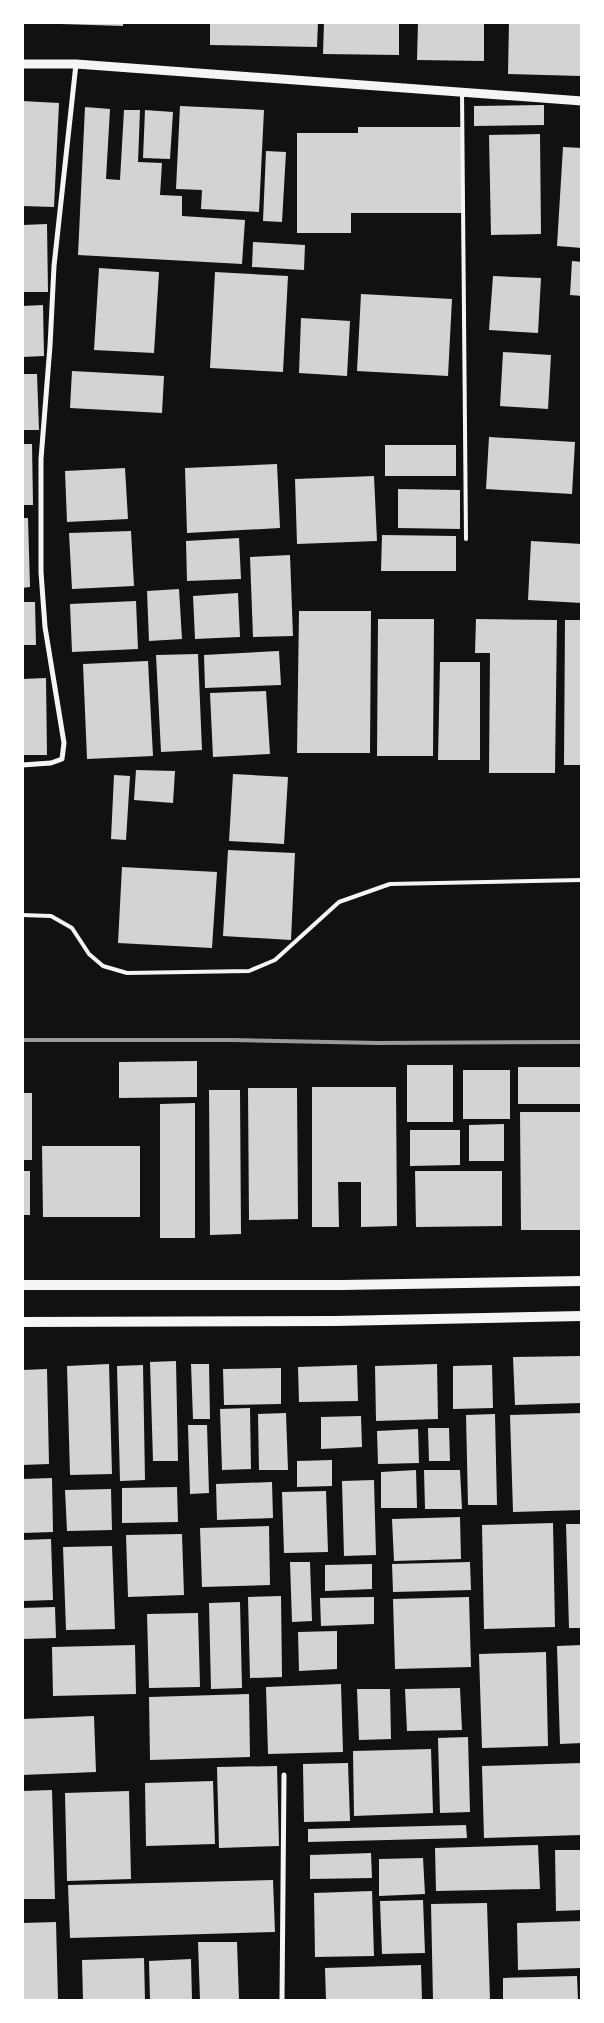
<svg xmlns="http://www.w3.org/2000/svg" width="604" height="2023" viewBox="0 0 604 2023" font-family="'Libre Baskerville',serif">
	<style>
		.building { fill: #d3d3d3 }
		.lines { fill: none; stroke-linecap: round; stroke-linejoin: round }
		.service { stroke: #f5f5f5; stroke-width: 4 }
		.minor { stroke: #f5f5f5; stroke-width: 5 }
		.tertiary { stroke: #f5f5f5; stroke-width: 9 }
		.secondary { stroke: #f5f5f5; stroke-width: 10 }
		.rail { stroke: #9a9a9a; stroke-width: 4 }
	</style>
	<rect width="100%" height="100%" fill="#111"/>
	<!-- building -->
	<path class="building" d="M61,22H123V26L61,24Z
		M210,22H318L317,47L210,45Z
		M324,22H399V55L323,54Z
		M418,22H484V61L417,60Z
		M509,22H582L581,76L508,74Z
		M22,101L59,103L54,207L22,206Z
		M544,105V125L474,126V106Z
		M180,106L264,110L259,212L201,209L202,190L176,189Z
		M85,107L110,109L106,179L120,180L124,110H140L138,162L162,163L160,195L182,196V216L245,220L242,264L78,255Z
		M145,110L173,112L170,159L143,158Z
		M358,127H462V213H351V233H297V133H358Z
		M540,134L541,234L491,235L489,135Z
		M563,147L582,148V248L557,246Z
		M266,151L286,152L282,222L263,221Z
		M47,224L48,292H22V225Z
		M253,242L305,245L304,270L252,267Z
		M572,261L582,262V296L570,295Z
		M99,268L159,272L154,353L94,350Z
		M215,272L288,276L283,372L210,368Z
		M493,276L541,278L538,333L489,330Z
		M361,294L452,299L448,376L357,371Z
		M43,305L44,356L22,357V306Z
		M301,318L350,321L347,376L299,373Z
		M503,352L551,355L548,409L500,406Z
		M72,371L164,376L162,413L70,408Z
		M22,374H37L39,430H22Z
		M489,437L575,442L572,494L486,489Z
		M22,444H32L33,505H22Z
		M385,445H456V476H385Z
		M277,464L280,528L187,533L185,468Z
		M125,468L128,519L67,522L65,471Z
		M374,476L377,541L297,544L295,479Z
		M398,489L460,490V529L398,528Z
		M22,518H28L30,587L22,588Z
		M131,531L134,586L72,589L69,533Z
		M382,535L456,536V571H381Z
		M239,538L241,579L187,581L186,541Z
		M531,541L582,544V603L528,600Z
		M290,555L293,636L253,637L250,557Z
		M179,589L182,639L149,641L147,591Z
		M238,593L240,637L195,639L193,596Z
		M136,601L138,649L72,652L70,604Z
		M22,602H35L36,645H22Z
		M299,611H371L370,753H297Z
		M378,619H434L433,756H377Z
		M476,619L557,620L555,773H489L490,653H475Z
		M565,620H582V765H564Z
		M279,651L281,685L205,688L204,655Z
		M198,654L202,750L161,752L156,655Z
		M148,661L153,756L87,759L83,664Z
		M440,662H480V760H438Z
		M46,678L47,755H22V679Z
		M266,691L270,754L213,757L210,693Z
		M136,770L175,771L173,803L134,800Z
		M233,774L288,777L284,844L229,841Z
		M114,775L130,776L126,840L111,839Z
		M228,850L295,853L291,940L223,936Z
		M122,867L217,872L212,948L118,943Z
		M197,1061V1097L119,1098V1062Z
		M407,1065H453V1122H407Z
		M518,1067H581L582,1104H518Z
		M463,1070H510V1119H463Z
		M312,1087H396L397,1226L361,1227V1182H338L339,1227H312Z
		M248,1088H297L298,1219L249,1220Z
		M209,1090H240L241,1234L210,1235Z
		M22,1093H32V1160H22Z
		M195,1103V1238H160V1104Z
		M520,1112H582V1230H521Z
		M504,1124V1161H469V1125Z
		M410,1130H460V1165L410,1166Z
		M42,1146H140V1217H43Z
		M22,1171H30V1215H22Z
		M415,1171H502V1226L416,1227Z
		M582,1356V1403L515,1405L513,1357Z
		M176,1361L178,1461H153L150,1362Z
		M109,1364L112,1474L70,1475L67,1366Z
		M191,1364H209L210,1419H193Z
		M437,1364L438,1419L376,1421L375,1366Z
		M143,1365L145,1480L120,1481L117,1366Z
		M357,1365L358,1401L299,1402L298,1367Z
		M492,1365L493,1408L453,1409V1366Z
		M281,1368V1404L224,1405L223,1369Z
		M47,1369L49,1464L22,1465V1370Z
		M250,1408L251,1469L222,1470L220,1409Z
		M286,1413L288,1470H259L258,1414Z
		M582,1413V1510L513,1512L510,1415Z
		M495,1414L497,1505H468L466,1415Z
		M361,1416L362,1447L321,1449V1417Z
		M188,1425H207L209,1493L190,1494Z
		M428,1428H449L450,1461H429Z
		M418,1429L419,1463L378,1464L377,1431Z
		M332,1460V1486L297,1487V1461Z
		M416,1470L417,1508H381V1472Z
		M424,1470H460L462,1509H425Z
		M52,1478L53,1532L22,1533V1479Z
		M374,1480L376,1555L344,1556L342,1481Z
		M272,1482L273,1518L217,1520L216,1484Z
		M177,1487L178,1522L122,1523V1488Z
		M111,1489L112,1530L67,1531L65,1490Z
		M326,1491L328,1552L284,1553L282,1492Z
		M460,1517L461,1559L394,1561L392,1519Z
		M553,1523L555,1627L484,1629L482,1525Z
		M566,1524H582V1628H569Z
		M269,1526L270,1585L202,1587L200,1528Z
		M182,1534L184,1595L128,1597L126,1535Z
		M51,1539L53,1600L22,1601V1540Z
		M112,1546L115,1629L66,1630L63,1547Z
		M290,1562H310L312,1621L292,1622Z
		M470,1562L471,1590L393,1592L392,1564Z
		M372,1564V1589L325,1591V1565Z
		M281,1596L282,1677L250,1678L248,1597Z
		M374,1597V1624L321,1626L320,1598Z
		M469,1597L471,1667L395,1669L393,1599Z
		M240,1602L242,1688L211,1689L209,1603Z
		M55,1607L56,1638L22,1639V1608Z
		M198,1613L200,1687L149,1688L147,1614Z
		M337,1631V1669L299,1671L298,1632Z
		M135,1645L136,1694L53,1696L52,1647Z
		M582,1645V1743L560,1744L557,1646Z
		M546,1652L548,1746L482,1748L479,1654Z
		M341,1684L343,1752L268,1754L266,1687Z
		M460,1688L462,1730L407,1731L405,1689Z
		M357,1689H390L391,1739L359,1740Z
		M249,1694L250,1757L150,1760L149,1697Z
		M94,1716L96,1772L22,1775V1719Z
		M468,1737L470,1812L440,1813L438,1738Z
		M431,1749L433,1813L354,1816L353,1751Z
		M348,1763L350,1821L304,1822L303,1764Z
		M582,1763V1835L484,1838L482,1766Z
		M277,1766L279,1846L219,1848L217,1767Z
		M213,1781L215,1844L146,1846L145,1783Z
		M52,1790L55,1899H22V1791Z
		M129,1791L131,1879L67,1881L65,1793Z
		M466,1825L467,1838L308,1842V1829Z
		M538,1845L540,1889L436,1891L435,1848Z
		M555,1850H582V1910L556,1911Z
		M371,1853L372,1878L310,1879V1855Z
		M423,1858L425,1894L379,1896V1859Z
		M273,1880L275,1932L70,1938L68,1885Z
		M372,1891L374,1956L315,1957L314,1893Z
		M423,1900L425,1953L382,1954L380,1901Z
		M487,1903L490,2000H433L431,1904Z
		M582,1921V1968L518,1970L517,1923Z
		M56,1922L58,2000H22V1923Z
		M198,1942H237L239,2000H200Z
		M144,1958L145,2000H83L82,1960Z
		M191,1959L192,2000H150L149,1961Z
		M421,1965L422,2000H326L325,1968Z
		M577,1976L578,2000H503V1978Z"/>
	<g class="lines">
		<!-- service -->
		<path class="service" d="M462,92L466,539
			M22,915L51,916L72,928L89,954L103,966L127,973L249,971L275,960L339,902L390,884L582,880"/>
		<!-- minor -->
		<path class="minor" d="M22,765L51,763L62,759L64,743L45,627L41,572V459L50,346L54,266L76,64
			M282,2000L284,1775"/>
		<!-- tertiary -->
		<path class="tertiary" d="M22,64H76L582,101"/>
		<!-- secondary -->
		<path class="secondary" d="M22,1285H342L582,1281
			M22,1322L335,1321L582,1316"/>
		<!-- rail -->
		<path class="rail" d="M22,1040H233L378,1043L582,1042"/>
	</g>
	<!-- border -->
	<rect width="604" height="2023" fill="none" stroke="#ffffff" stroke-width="48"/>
</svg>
